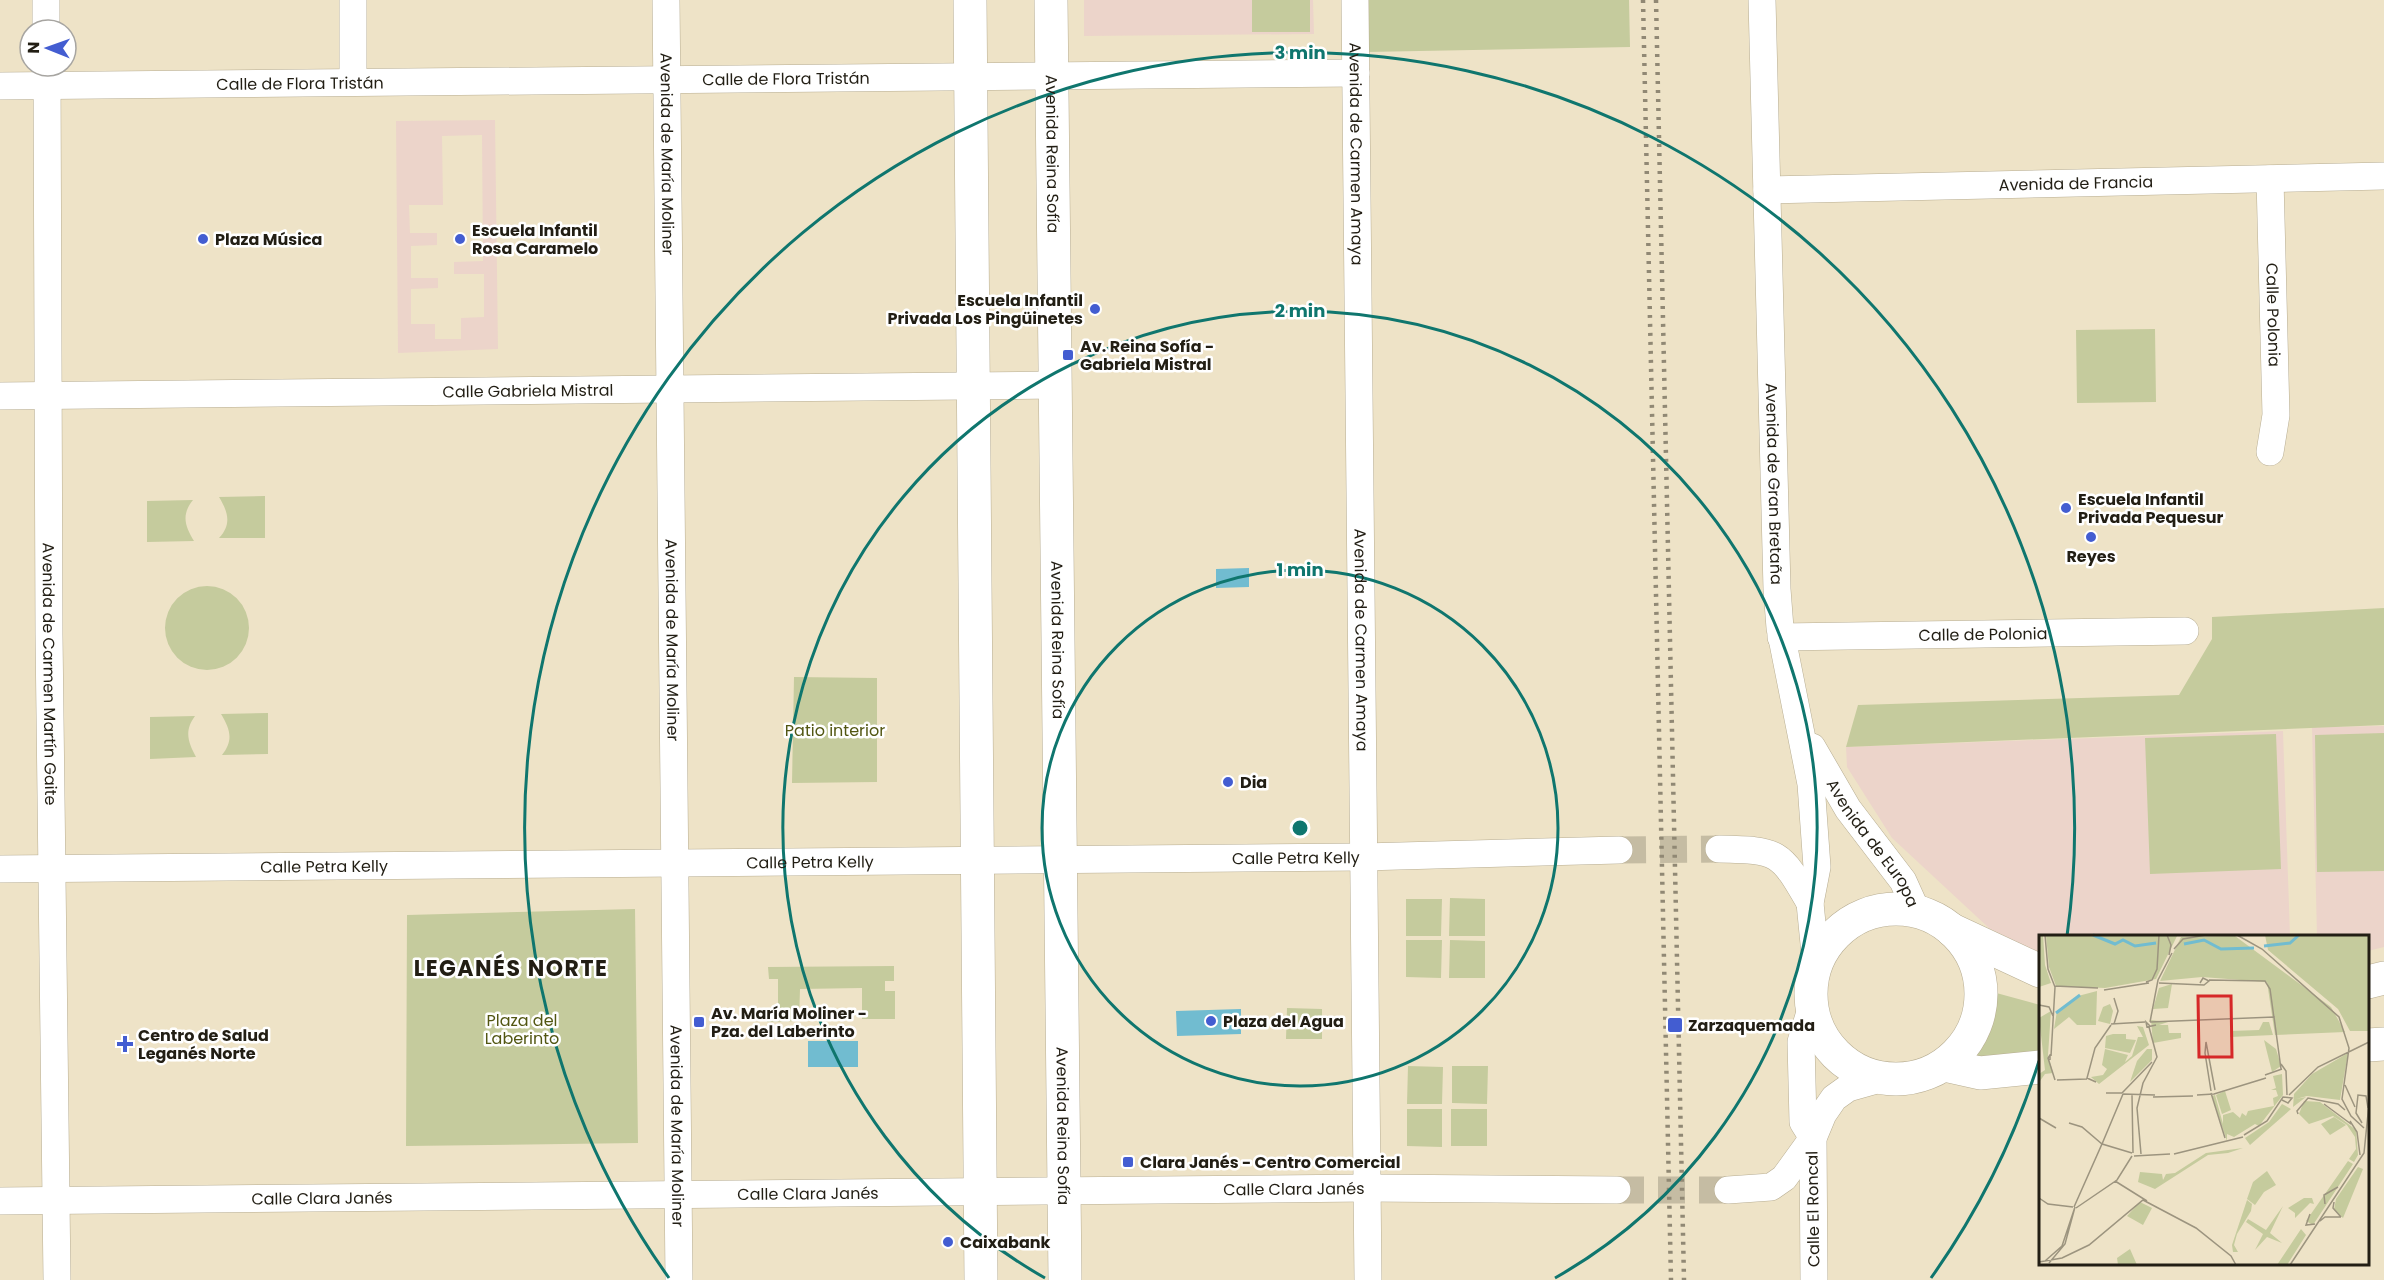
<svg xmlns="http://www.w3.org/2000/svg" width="2384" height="1280" viewBox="0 0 2384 1280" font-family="Poppins,sans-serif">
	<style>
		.education { fill: #ecd4ca; fill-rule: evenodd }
		.green { fill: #c5cb9d }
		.water { fill: #71bcd0 }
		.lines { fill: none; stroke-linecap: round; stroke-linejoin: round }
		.minor-tunnel { stroke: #c5bca3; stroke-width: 27; stroke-dasharray: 27 14; stroke-linecap: butt }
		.minor-casing { stroke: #b7ad92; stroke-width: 28 }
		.major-casing { stroke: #b7ad92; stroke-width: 34 }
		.minor { stroke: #fff; stroke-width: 27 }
		.major { stroke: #fff; stroke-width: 33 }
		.rail { stroke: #908874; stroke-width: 4.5; stroke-dasharray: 3 6; stroke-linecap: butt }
		.ring { fill: none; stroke: #0f766e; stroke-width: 3 }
		.poi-dot { fill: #435dd1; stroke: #fff; stroke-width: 2 }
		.labels { text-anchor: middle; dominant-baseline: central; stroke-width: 5; stroke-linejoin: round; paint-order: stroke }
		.street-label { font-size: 16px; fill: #221e14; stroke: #fff }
		.poi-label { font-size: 16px; font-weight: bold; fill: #221e14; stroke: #fff; text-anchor: start }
		.park-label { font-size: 16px; fill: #525612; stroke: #fff }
		.district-label { font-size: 22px; font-weight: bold; letter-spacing: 1.5px; fill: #221e14; stroke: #fff }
		.inset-river { fill: none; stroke: #71bcd0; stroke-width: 3 }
		.inset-road { fill: none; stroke: #9c947f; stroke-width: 1.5 }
		.view { fill: #d62828; fill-opacity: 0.15; stroke: #d62828; stroke-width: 3 }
		.inset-edge { fill: none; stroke: #221e14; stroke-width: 3 }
		.centre { fill: #0f766e; stroke: #fff; stroke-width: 3 }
		.ring-label { font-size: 18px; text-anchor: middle; font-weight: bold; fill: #0f766e; stroke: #fff; stroke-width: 5; stroke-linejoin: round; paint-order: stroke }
	</style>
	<rect width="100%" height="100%" fill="#eee3c7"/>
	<!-- education -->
	<path class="education" d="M1084,0H1313L1314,34L1084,36Z
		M495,120L498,349L398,353L396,121ZM482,135L483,261L454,262V274H484V317L461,318V339H435V324H411V289L438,288V278H411V246L437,245V233H410L409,205H443L442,136Z
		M2384,726V947L2368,951V936H2317L2312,727Z
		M2283,731L2290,936H2040V953L1990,929L1892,838L1847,767L1846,747Z"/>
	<!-- green -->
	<path class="green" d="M1252,0H1310V32H1252Z
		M1367,0H1629L1630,47L1366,52Z
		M2155,329L2156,402L2077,403L2076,330Z
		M265,496V538H219C232,524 228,512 219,497Z
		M193,500C181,515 185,526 194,541L147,542V501Z
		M165 628a42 42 0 1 1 84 0a42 42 0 1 1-84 0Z
		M2384,608V725L1846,747L1858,705L2179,695L2212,639V617Z
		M794,677L877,678V782L792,783Z
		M268,713V754L222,755C234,740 230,729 221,714Z
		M195,716C184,731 188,742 196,757L150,759V717Z
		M2384,733V871L2317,872L2315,735Z
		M2276,734L2281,869L2150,874L2145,738Z
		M1450,898L1485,899V936H1449Z
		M1406,899H1442L1441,936H1406Z
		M635,909L638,1143L406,1146L407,915Z
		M1406,940H1442L1441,978L1406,977Z
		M1450,940L1485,941V978H1449Z
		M894,966V981H885V991H895V1019H862V988L800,989L799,1021L767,1022V1016L778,1015V979H769L768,967Z
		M1989,991L2040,1005V1059L1975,1062Z
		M1287,1008L1322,1009V1039H1286Z
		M1408,1066L1443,1067L1442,1104H1407Z
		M1452,1066H1488L1487,1104L1452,1103Z
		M1407,1109H1442V1147L1407,1146Z
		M1451,1109H1487V1146H1451Z"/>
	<!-- water -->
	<path class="water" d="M1249,568V587L1216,588V569Z
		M1241,1009V1034L1177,1036L1176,1011Z
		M808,1041H858V1067H808Z"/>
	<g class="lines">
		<!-- minor-tunnel -->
		<path class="minor-tunnel" d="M1619,850L1719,849
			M1617,1190H1728"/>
		<defs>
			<g id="minor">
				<path d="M46,0V30"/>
				<path d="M353,0V82"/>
				<path id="s1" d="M666,0L679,1280"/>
				<path id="s2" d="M1355,0L1368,1280"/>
				<path id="s3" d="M1762,0L1777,589L1780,628L1811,784L1817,867L1810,903L1816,964"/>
				<path id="s4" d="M47,66L49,635L57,1280"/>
				<path id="s5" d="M0,86L1356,73"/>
				<path id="s6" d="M2270,179L2276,415L2270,452"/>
				<path id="s7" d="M1767,190L2384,176"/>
				<path id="s8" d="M0,396L1055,385"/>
				<path id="s9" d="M1781,637L2185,631"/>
				<path id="s10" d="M1812,747L1848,809L1903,881L1917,912"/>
				<path d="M1719,849C1779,850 1780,851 1810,903"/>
				<path id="s11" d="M0,869L1364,857L1619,850"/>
				<path d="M1811,1009L1801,1042L1803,1122L1813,1138"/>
				<path d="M1728,1190L1771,1187L1784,1178L1813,1138"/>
				<path id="s12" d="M0,1201L1367,1188L1617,1190"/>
				<path d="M1814,1280L1813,1138L1823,1114L1834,1098L1848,1088L1880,1079"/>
			</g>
			<g id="major">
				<path d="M970,0L981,1280"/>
				<path id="s13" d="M1051,0L1065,1280"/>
				<circle cx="1896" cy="994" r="85"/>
				<path d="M1952,930L2040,971"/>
				<path d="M2368,982L2384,978"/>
				<path d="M2368,1045L2384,1044"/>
				<path d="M1944,1065L1980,1073L2040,1067"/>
			</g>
		</defs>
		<!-- minor casing -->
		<use href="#minor" class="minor-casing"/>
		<!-- major casing -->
		<use href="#major" class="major-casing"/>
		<!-- minor -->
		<use href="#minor" class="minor"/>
		<!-- major -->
		<use href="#major" class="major"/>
		<!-- rail -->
		<path class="rail" d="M1643,0L1671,1280
			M1656,0L1684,1280"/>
	</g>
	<!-- distance rings -->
	<g class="ring">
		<circle cx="1300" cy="828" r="258"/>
		<path d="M1045 1278A517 517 0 1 1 1555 1278"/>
		<path d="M2039 1061A775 775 0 0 1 1931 1278M669 1278A775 775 0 1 1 2067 936"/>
	</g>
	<!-- markers -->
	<g class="poi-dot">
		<circle cx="203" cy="239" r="6"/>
		<circle cx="460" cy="239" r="6"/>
		<circle cx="1095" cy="309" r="6"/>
		<rect x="1062" y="349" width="12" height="12" rx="3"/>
		<circle cx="2066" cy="508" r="6"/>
		<circle cx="2091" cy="537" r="6"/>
		<circle cx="1228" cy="782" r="6"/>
		<circle cx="1211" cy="1021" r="6"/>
		<rect x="693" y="1016" width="12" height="12" rx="3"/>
		<rect x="1667" y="1017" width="16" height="16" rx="3"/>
		<path d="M122 1035h6v6h6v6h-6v6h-6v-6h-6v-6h6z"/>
		<rect x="1122" y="1156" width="12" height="12" rx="3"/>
		<circle cx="948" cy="1242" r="6"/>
	</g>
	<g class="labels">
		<!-- street labels -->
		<g class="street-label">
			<text stroke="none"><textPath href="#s5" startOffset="786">Calle de Flora Tristán</textPath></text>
			<text stroke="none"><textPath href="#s5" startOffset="300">Calle de Flora Tristán</textPath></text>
			<text stroke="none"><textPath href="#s1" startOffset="154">Avenida de María Moliner</textPath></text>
			<text stroke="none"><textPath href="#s13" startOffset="154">Avenida Reina Sofía</textPath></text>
			<text stroke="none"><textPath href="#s2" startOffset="154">Avenida de Carmen Amaya</textPath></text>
			<text stroke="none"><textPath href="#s7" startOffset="309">Avenida de Francia</textPath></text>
			<text stroke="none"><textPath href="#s6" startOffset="136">Calle Polonia</textPath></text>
			<text stroke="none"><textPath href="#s8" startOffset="528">Calle Gabriela Mistral</textPath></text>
			<text stroke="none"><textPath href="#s3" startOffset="484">Avenida de Gran Bretaña</textPath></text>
			<text stroke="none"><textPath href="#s9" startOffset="202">Calle de Polonia</textPath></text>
			<text stroke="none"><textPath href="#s1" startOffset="640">Avenida de María Moliner</textPath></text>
			<text stroke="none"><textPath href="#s13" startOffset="640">Avenida Reina Sofía</textPath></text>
			<text stroke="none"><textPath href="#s2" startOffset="640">Avenida de Carmen Amaya</textPath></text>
			<text stroke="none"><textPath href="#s4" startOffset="608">Avenida de Carmen Martín Gaite</textPath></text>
			<text stroke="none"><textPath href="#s10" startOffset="114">Avenida de Europa</textPath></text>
			<text stroke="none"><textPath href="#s11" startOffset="1296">Calle Petra Kelly</textPath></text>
			<text stroke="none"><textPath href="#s11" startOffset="810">Calle Petra Kelly</textPath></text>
			<text stroke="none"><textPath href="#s11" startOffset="324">Calle Petra Kelly</textPath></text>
			<text stroke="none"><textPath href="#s1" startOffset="1126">Avenida de María Moliner</textPath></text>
			<text stroke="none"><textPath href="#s13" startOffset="1126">Avenida Reina Sofía</textPath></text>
			<text stroke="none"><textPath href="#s12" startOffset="1294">Calle Clara Janés</textPath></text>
			<text stroke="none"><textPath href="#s12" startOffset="808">Calle Clara Janés</textPath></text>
			<text stroke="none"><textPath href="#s12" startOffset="322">Calle Clara Janés</textPath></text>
			<text transform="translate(1813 1209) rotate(-91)">Calle El Roncal</text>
		</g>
		<!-- poi labels -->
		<g class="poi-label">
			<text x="472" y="230">Escuela Infantil<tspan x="472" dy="18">Rosa Caramelo</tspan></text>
			<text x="215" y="239">Plaza Música</text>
			<text x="1083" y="300" text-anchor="end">Escuela Infantil<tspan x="1083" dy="18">Privada Los Pingüinetes</tspan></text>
			<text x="1080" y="346">Av. Reina Sofía -<tspan x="1080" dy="18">Gabriela Mistral</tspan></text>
			<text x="2078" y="499">Escuela Infantil<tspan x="2078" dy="18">Privada Pequesur</tspan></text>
			<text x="2091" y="556" text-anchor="middle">Reyes</text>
			<text x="1240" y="782">Dia</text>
			<text x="711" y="1013">Av. María Moliner -<tspan x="711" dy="18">Pza. del Laberinto</tspan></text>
			<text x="1223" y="1021">Plaza del Agua</text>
			<text x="1688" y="1025">Zarzaquemada</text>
			<text x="138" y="1035">Centro de Salud<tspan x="138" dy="18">Leganés Norte</tspan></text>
			<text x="1140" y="1162">Clara Janés - Centro Comercial</text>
			<text x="960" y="1242">Caixabank</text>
		</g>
		<!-- park labels -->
		<g class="park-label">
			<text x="835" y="730">Patio interior</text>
			<text x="522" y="1020">Plaza del<tspan x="522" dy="18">Laberinto</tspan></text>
		</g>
		<!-- district labels -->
		<g class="district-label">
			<text x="511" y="968">LEGANÉS NORTE</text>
		</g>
	</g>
	<!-- overview -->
	<g transform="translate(2039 935)">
		<rect width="330" height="330" fill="#eee3c7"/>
		<path d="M0,0H4L6,30L12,48L0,52ZM7,0H137L138,1L117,44L66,53L17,51L10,32ZM226,0H330V96H311L299,74L229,15ZM196,1L292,72L306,97L236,100L228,47L163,42L121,46L142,2ZM133,49L129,73L114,74L120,53ZM58,56L57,90H38L30,82L15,94L18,76L39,61ZM71,69L74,76L71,89L59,86L64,72ZM12,76L9,120L14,138L6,139L1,146L0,139L6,135L0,83ZM112,85L129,87L120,90H129L130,98H142V103L114,108ZM224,87H230L234,100L191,102V96L220,95ZM98,91L104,92L110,110L60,149L52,142L64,140L68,134L63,130L66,114L89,120L86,127L93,121L99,102H104ZM74,99H87V104L97,105L91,118L66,113L67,101ZM225,105L237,114L242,131L233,137ZM108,114H113V125L91,147L98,126ZM309,118L301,165L268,161L257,164L267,162L254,172L255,159L273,139ZM243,139L244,160L220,191L216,189L195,202L188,199V206L173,161L176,160L184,189V180L194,177L201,183L203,178L207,181L209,176L235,171L234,163L239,161L237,155H232L237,153L234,141ZM186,156L192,175L183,179L177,160ZM265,166L281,167L317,195L319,220L315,227L310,224L317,214L316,202L308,190L294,181L270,189L260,179ZM243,169L252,174L211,210L206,203L230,187ZM295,182L307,190L291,200L282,189ZM204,213L189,218L169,220L116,254L99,247L101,237L123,239L124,245L127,239L136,238L167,218ZM309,226L314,229L274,290L267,286ZM319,232L324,234L304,283L295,275L297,264ZM228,236L237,250L225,257L216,270L208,264L214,247ZM265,263H273L275,269L271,268L256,283V278L249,273ZM208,265L213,269L212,276L198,299L195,310L199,317H194L193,310ZM101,267L113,273L104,290L88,281ZM244,271L231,298L243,308L228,302L216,315L224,299L207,287L209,284L227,295ZM262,294L267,300L248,330H238ZM91,314L98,330H79L78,323Z" fill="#c5cb9d"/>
		<path class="inset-river" d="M54,0L76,9L84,5L96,11L117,8M145,9L165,5L182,14L215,13M225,11L251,8L260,0M17,78L41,60"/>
		<path class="inset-road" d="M6,0L9,34L16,52L12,121M128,0L132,10L130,20M198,0L223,14L300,82L310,113L303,164L312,181L325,193M135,14L144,4L167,0M170,45L226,46L231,54L235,83M107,47L113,45L118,34L120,0M120,48L165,50L170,46L164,43L161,48M16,51L59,53M65,55L110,48M75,63L79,76L75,89M0,70L10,72L14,81M111,87L235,82L242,134M111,87L119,45L133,18M72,89L106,87M111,91L107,87L108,92L117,90M11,125V120L9,123L16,145M242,129L247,136L248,160M226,140L243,134M18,145L48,144M57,147L48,143L56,113L72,90M306,150L316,172M172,156L166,118L167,107L176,155M67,158H83L113,127M172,158L186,203M84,159L116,160M93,160L94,218M158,160L175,159L227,143M250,160L279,132L330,107M114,162L154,161M285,169L312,189M259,179L258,176L269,163L299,169L306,175M0,183L17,193M311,186L318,197L321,220M30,188L43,192L63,209L84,159M323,188L317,178L319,160L327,161L329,173M205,200L228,186L244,162L253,163L249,168L243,165M102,219L98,173L104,148L118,122L110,92M135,219L204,202M95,221L131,219M76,246L108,266M0,263L9,269L34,272M295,267L294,273L302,282M286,269L285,260L299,252M35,272L63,209L93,218M37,273L78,245L93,221M271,279L267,290L276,289M281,286L286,282H302M6,326L23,311L36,272L26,309L10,328M0,327L23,323L50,310L104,265L157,293L192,321L197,330M251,330L325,218L330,169"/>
		<path class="view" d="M159,61H192L193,122H160Z"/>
		<rect width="330" height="330" class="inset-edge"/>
	</g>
	<circle cx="1300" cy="828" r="9" class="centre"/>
	<g class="ring-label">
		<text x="1300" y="59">3 min</text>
		<text x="1300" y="317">2 min</text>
		<text x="1300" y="576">1 min</text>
	</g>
	<!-- north arrow -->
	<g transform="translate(48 48) rotate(271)"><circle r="28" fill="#ffffff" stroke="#a7a5a1" stroke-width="1.5"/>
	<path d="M0-4.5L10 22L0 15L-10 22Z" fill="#435dd1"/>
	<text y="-9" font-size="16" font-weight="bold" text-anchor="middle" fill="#221e14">N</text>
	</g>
</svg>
